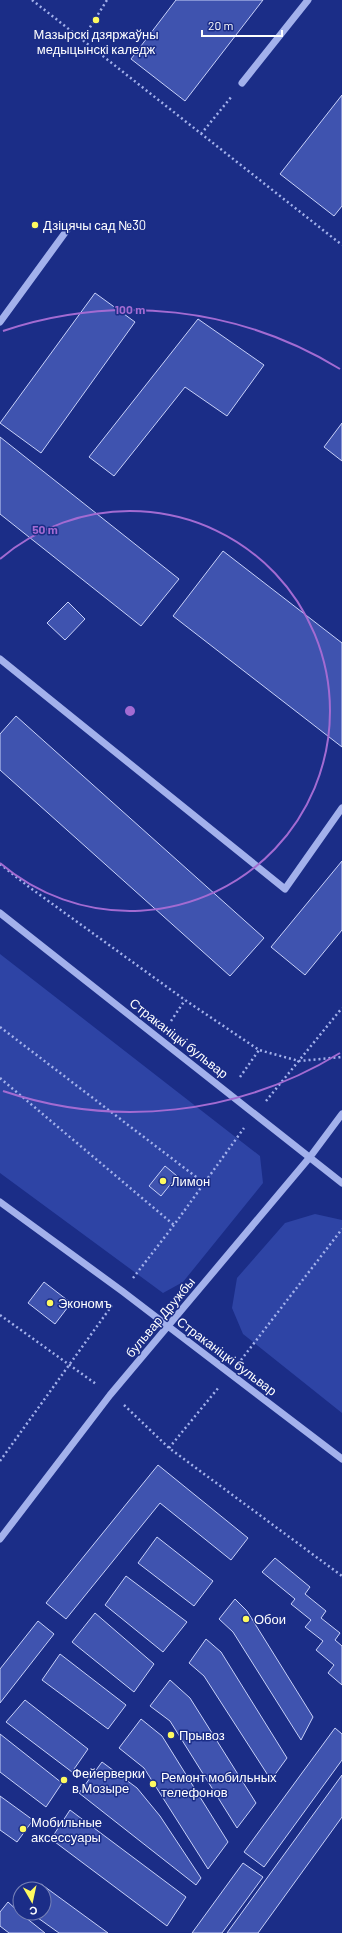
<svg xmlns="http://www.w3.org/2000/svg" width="342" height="1933" viewBox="0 0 342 1933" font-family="Barlow,sans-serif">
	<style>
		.green { fill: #2e44a5 }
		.building { fill: #3f53af; stroke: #c8d1f9 }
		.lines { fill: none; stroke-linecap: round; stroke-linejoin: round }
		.path { stroke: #a3b1ec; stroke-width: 2.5; stroke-dasharray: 2 3; stroke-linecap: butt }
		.minor { stroke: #a3b1ec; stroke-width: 7 }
		.ring { fill: none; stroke: #a36bd2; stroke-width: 2 }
		.poi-dot { fill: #fefa60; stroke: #1b2d87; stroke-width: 1.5 }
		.labels { text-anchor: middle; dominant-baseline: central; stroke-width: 3; stroke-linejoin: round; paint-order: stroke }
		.poi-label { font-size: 13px; fill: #fff; stroke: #1b2d87; text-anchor: start }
		.street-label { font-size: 13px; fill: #fff; stroke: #1b2d87 }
		.centre { fill: #a36bd2; stroke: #1b2d87; stroke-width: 2 }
		.ring-label { font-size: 12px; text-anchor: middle; font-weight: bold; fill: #a36bd2; stroke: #1b2d87; stroke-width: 3; stroke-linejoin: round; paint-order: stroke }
	</style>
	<rect width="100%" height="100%" fill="#1b2d87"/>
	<!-- green -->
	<path class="green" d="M0,954L260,1156L263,1183L183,1282L163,1293L0,1173Z
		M315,1214L342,1220V1413L243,1334L232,1308L237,1278L285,1223Z"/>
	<!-- building -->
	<path class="building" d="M176,0H263L185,101L131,59Z
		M342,95V206L334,216L280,174Z
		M95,293L135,322L41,453L0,423Z
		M198,319L264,365L227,416L185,387L114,476L89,457Z
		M342,423V461L324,447Z
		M0,437L179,579L141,626L0,514Z
		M223,551L342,643V747L173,616Z
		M68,602L85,619L65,640L47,623Z
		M16,716L264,938L230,976L0,770V734Z
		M342,861V930L305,975L271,947Z
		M165,1166L177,1176L161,1196L149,1186Z
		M44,1282L71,1303L55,1324L28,1303Z
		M158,1465L248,1538L231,1560L160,1503L66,1619L46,1603Z
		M157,1537L213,1581L194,1606L138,1563Z
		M275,1558L310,1587L305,1594L326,1611L321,1618L340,1633L335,1640L342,1646V1685L328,1673L334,1665L316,1650L323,1641L305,1627L311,1620L291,1604L295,1599L262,1572Z
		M126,1576L187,1622L163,1652L105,1605Z
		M235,1599L247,1611L313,1717L301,1740L233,1632L219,1619Z
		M95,1613L154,1664L134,1692L72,1642Z
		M38,1621L54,1634L0,1703V1669Z
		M206,1639L221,1652L287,1758L271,1780L204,1676L189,1663Z
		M60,1654L126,1705L108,1729L42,1680Z
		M170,1680L190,1698L256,1803L237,1828L170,1721L150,1706Z
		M25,1700L88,1749L72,1772L6,1722Z
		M141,1719L162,1736L228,1842L208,1869L144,1768L119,1748Z
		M335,1728L342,1734V1760L264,1867L244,1852Z
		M0,1734L62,1783L46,1807L0,1772Z
		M102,1762L137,1788L160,1816L201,1878L196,1885L79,1793Z
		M342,1775V1817L258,1933H227Z
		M0,1796L33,1820L17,1842L0,1830Z
		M70,1810L186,1897L167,1926L51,1839Z
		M243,1863L263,1877L222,1933H192Z
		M41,1884L108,1933H59L31,1913H44V1889H37Z
		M8,1902L20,1913L45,1933H9L0,1926V1912Z"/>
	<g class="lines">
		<!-- path -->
		<path class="path" d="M32,0L342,245
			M82,40L107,0
			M201,134L232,96
			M0,864L29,887L185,1000L259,1050L299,1061L342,1057
			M171,1021L185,1000
			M0,1027L204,1183
			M240,1077L259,1050
			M0,1078L174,1225
			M266,1101L342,1008
			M133,1278L174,1225L244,1128
			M0,1315L96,1384
			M241,1360L342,1229
			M124,1405L169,1448L342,1576
			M169,1448L219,1387
			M0,1461L113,1304"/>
		<!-- minor -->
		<path class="minor" d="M242,83L308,0
			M0,322L67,230
			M0,659L285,889L342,808
			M0,913L342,1183
			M0,1202L122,1291L342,1459
			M0,1539L110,1395L310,1157L342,1114"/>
	</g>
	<!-- distance rings -->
	<g class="ring">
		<path d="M0 559A200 200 0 1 1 0 863"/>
		<path d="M340 1053A401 401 0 0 1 3 1091M3 331A401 401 0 0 1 340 369"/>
	</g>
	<!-- markers -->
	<g class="poi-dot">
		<circle cx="96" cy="20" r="4"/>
		<circle cx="35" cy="225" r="4"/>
		<circle cx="163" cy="1181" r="4"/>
		<circle cx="50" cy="1303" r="4"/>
		<circle cx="246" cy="1619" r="4"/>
		<circle cx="171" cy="1735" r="4"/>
		<circle cx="64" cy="1780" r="4"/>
		<circle cx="153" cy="1784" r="4"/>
		<circle cx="23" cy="1829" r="4"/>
	</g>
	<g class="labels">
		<!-- poi labels -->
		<g class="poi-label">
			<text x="96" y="34" text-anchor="middle">Мазырскі дзяржаўны<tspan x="96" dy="15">медыцынскі каледж</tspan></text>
			<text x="43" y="225">Дзіцячы сад №30</text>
			<text x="171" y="1181">Лимон</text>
			<text x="58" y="1303">Экономъ</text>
			<text x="254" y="1619">Обои</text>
			<text x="179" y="1735">Прывоз</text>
			<text x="72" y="1773">Фейерверки<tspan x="72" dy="15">в Мозыре</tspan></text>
			<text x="161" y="1777">Ремонт мобильных<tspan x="161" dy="15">телефонов</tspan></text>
			<text x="31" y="1822">Мобильные<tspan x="31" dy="15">аксессуары</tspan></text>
		</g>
		<!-- street labels -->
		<g class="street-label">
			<text transform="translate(179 1038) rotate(38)">Страканіцкі бульвар</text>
			<text transform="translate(160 1317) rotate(-50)">бульвар Дружбы</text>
			<text transform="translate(227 1356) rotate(37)">Страканіцкі бульвар</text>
		</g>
	</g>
	<circle cx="130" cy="711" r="6" class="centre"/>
	<g class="ring-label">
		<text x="130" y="314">100 m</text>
		<text x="45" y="534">50 m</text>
	</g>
	<!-- north arrow -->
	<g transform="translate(32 1901) rotate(171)"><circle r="19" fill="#1b2d87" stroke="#7681b7"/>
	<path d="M0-3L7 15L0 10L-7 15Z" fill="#fefa60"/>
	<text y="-6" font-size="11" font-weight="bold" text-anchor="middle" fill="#ffffff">С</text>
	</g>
	<!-- scale -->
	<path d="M202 30v6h80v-6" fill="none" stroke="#ffffff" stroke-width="2"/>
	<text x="208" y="30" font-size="12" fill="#ffffff" stroke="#1b2d87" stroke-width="3" paint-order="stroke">20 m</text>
</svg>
